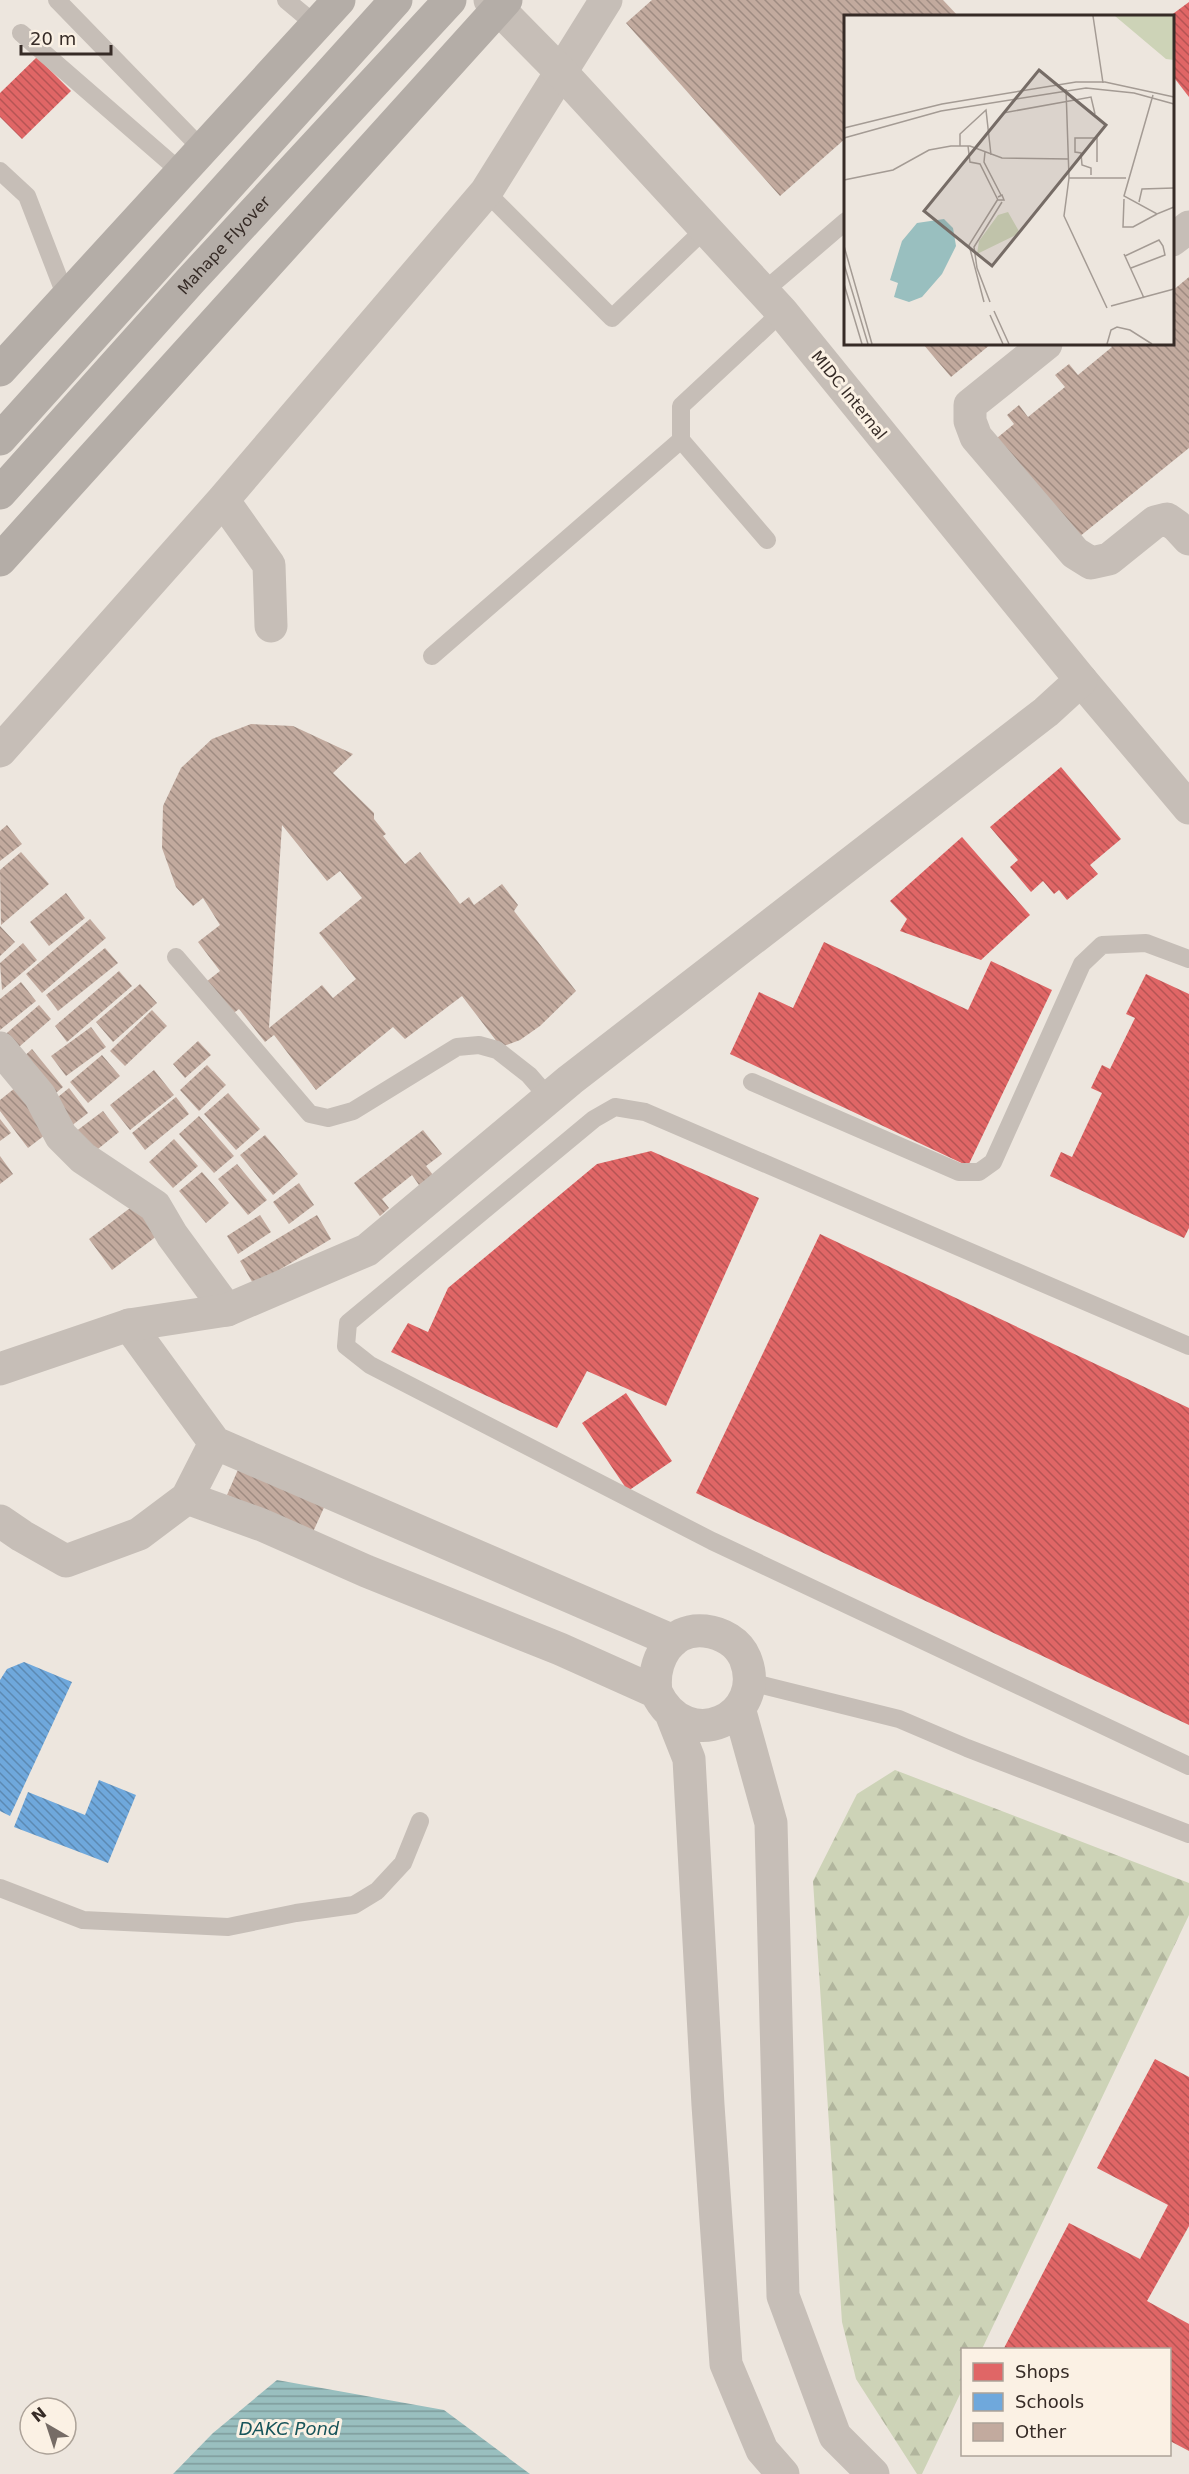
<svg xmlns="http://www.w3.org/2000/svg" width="1189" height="2474" viewBox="0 0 1189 2474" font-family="'DejaVu Sans',sans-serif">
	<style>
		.forest { fill: url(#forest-firs) }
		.water { fill: url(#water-rules) }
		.shops { fill: url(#shops-back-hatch) }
		.schools { fill: url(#schools-back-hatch) }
		.building { fill: url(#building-back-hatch); fill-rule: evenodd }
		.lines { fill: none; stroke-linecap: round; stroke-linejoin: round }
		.service { stroke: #c6beb7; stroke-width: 18 }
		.minor { stroke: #c6beb7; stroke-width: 33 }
		.tertiary { stroke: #c6beb7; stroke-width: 33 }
		.primary { stroke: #b4ada7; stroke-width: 33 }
		.labels { text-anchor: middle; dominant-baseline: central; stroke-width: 6; stroke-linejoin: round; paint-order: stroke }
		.street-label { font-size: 16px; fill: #362b26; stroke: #fbf1e4 }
		.water-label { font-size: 18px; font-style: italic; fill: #18555b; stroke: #fbf1e4 }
		.inset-road { fill: none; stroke: #a49b94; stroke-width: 1.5 }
		.view { fill: #766c66; fill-opacity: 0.15; stroke: #766c66; stroke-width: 3 }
		.inset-edge { fill: none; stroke: #362b26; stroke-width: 3 }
	</style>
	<defs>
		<pattern id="forest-firs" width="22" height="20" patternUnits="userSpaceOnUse" patternTransform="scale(1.5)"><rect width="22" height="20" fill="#cdd3b7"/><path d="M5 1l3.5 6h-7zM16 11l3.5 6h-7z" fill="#b1b59d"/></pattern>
		<pattern id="water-rules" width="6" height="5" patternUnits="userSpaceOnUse" patternTransform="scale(1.5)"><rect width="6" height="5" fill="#99bfbf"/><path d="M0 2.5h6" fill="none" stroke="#7e9b9b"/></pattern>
		<pattern id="shops-back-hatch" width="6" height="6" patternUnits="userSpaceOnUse" patternTransform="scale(1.5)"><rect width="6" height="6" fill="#e06666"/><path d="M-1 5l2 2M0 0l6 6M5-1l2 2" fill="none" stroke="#b65454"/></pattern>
		<pattern id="schools-back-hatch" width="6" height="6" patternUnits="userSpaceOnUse" patternTransform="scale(1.5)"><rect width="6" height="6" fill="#6fa8dc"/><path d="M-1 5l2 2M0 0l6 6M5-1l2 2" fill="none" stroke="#5c89b2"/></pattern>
		<pattern id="building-back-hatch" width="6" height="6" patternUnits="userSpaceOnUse" patternTransform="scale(1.5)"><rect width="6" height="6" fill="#c2aa9e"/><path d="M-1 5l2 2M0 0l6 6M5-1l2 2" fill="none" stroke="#9e8b81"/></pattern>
	</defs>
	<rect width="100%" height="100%" fill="#ede6de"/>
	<!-- forest -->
	<path class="forest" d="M895,1770L1189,1883V1915L982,2349L962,2350V2390L922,2474H917L856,2379L842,2322L813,1881L857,1794Z"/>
	<!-- water -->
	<path class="water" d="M277,2380L444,2410L530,2474H173L213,2433Z"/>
	<!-- shops -->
	<path class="shops" d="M1189,2V97L1172,75V16H1170Z
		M37,57L71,91L22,139L0,117V93Z
		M1061,767L1121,839L1090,865L1098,874L1067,900L1059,890L1054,894L1043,881L1031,892L1010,867L1018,860L990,827Z
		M962,837L1030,915L981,960L900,931L907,919L890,901Z
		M824,942L968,1010L991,961L1052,990L968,1166L730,1054L759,992L793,1008Z
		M1146,974L1189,994V1228L1184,1238L1050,1176L1061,1152L1072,1157L1102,1093L1091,1088L1102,1065L1110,1069L1135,1018L1126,1014Z
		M651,1151L759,1198L666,1406L587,1371L557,1428L391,1352L408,1323L428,1332L448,1288L597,1164Z
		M820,1234L1189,1408V1725L696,1493Z
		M626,1393L672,1461L628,1491L582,1423Z
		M1155,2059L1189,2077V2226L1147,2301L1189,2324V2451L1170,2441V2350H1003L1069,2223L1140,2259L1168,2205L1097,2168Z"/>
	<!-- schools -->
	<path class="schools" d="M24,1662L72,1682L10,1816L0,1811V1680L7,1669Z
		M99,1780L136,1795L108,1863L14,1827L28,1792L85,1815Z"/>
	<!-- building -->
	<path class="building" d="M652,0H943L958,16H846V138L780,196L626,23Z
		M1189,277V448L1079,537L997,438L1014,424L1007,415L1019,405L1028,417L1065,387L1055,375L1069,364L1078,375L1112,347L1109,344H1172V291Z
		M923,344H991L951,377Z
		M251,724L293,726L353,754L333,773L374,813V819L386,834L383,836L405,864L420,852L460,904L469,897L474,905L502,884L518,905L514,911L576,991L540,1026L520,1040L501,1047L462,996L405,1039L393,1027L316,1090L274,1035L265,1042L239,1009L231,1015L206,982L220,971L198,942L220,925L203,898L193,906L176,887L162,848L163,806L181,768L212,739ZM282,825L327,881L340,871L362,898L319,933L356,979L333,998L322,985L269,1028Z
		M7,825L22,844L0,861V831Z
		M21,852L49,884L1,925L0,870Z
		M66,893L85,918L49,946L30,922Z
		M90,919L106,938L42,993L26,974Z
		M0,926L15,942L0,956Z
		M23,943L37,960L2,990L0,963Z
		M105,948L118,963L58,1011L46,995Z
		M119,971L132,986L67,1042L55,1026Z
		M21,982L36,1001L0,1030V999Z
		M140,984L157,1003L113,1042L96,1022Z
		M39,1005L51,1019L12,1053L0,1039Z
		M152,1010L167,1026L125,1066L110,1051Z
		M91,1027L106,1047L66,1076L51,1056Z
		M198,1041L211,1055L185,1078L173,1064Z
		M32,1049L63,1087L50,1098L19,1061Z
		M102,1055L120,1076L88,1103L70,1082Z
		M207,1065L226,1085L199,1111L180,1090Z
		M154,1070L174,1095L130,1130L110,1105Z
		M20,1084L54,1128L28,1148L0,1111V1100Z
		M69,1088L88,1113L66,1130L47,1106Z
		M228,1093L260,1129L236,1150L204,1114Z
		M176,1097L189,1114L145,1150L132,1133Z
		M103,1111L119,1132L88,1157L71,1135Z
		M199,1116L234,1156L214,1173L179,1134Z
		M0,1119L11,1133L0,1141Z
		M423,1130L442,1154L426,1166L433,1175L419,1185L412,1175L382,1199L389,1208L380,1216L354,1183Z
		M265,1135L298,1174L273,1195L240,1155Z
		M174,1139L198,1166L173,1188L149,1162Z
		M0,1156L13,1174L0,1184Z
		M237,1164L267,1200L248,1215L218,1179Z
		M202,1172L229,1203L206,1223L179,1191Z
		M299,1183L314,1205L289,1224L273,1202Z
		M142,1199L166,1229L112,1270L89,1239Z
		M260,1215L271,1232L238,1254L227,1236Z
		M317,1215L331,1239L254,1285L240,1261Z
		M240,1465L326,1503L313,1532L227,1495Z"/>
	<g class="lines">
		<!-- service -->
		<path class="service" d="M57,0L202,149
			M286,0L316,25
			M21,33L181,172
			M0,171L27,196L66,297
			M486,192L612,318L705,229
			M763,292L846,221
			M681,440L767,540
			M432,656L681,440V406L782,312
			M176,957L310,1114L328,1118L353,1111L457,1047L479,1045L497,1050L529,1075L549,1098
			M752,1082L959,1172H979L993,1162L1082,964L1102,945L1146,943L1189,959
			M1189,1346L645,1112L615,1107L594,1119L348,1323L346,1346L370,1365L712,1541L1189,1766
			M750,1682L899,1719L967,1748L1189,1834
			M0,1888L83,1920L228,1927L296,1913L354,1905L377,1891L403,1863L420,1821"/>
		<!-- minor -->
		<path class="minor" d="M1172,240L1189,227
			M1046,344L970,405V421L976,437L1075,553L1091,563L1109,559L1155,522L1167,519L1177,526L1189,539
			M223,500L269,565L271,626
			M1081,680L1189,808
			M0,751L223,500L486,192L606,0
			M0,1048L40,1096L61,1136L83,1158L155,1206L172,1235L227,1310
			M129,1325L215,1443L673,1641
			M187,1498L215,1443
			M0,1521L22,1536L66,1561L139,1534L187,1498L262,1525L366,1571L560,1649L656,1692C687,1757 769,1717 745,1658C738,1642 722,1633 705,1631C669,1627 652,1662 656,1692
			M739,1708L771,1823L783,2296L835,2436L873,2474
			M672,1716L689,1759L708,2105L726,2364L762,2450L783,2474"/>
		<!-- tertiary -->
		<path class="tertiary" d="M0,1369L129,1325L227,1310L367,1250L570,1080L1046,712L1081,680L782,312L562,73L490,0"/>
		<!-- primary -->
		<g class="primary">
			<path d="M0,370L339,0"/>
			<path d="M0,439L396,0"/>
			<path id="s1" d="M0,493L191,280L450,0"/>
			<path d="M0,560L506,0"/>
		</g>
	</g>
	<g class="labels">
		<!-- street labels -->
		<g class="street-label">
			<text stroke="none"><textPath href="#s1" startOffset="334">Mahape Flyover</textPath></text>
			<text transform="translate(849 395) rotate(51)">MIDC Internal</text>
		</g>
		<!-- water labels -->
		<g class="water-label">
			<text x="289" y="2428">DAKC Pond</text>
		</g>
	</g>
	<!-- overview -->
	<g transform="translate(844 15)">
		<rect width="330" height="330" fill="#ede6de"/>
		<path d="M271,1H330V45L322,44ZM164,197L176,218L133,239L135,226L154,200Z" fill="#cdd3b7"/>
		<path d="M100,204L109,213L112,231L98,259L78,282L65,287L50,282L54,268L46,265L58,226L73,208Z" fill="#99bfbf"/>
		<path class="inset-road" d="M249,1L259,68M222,74L225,163L220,201L263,293M309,80L280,181L313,199L330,192M159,98L247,82L251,99M0,113L98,89L232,67H261L330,82M0,123L97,96L242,73L290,78L330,89M116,131V119L142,95L147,140M124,131L126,147L136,149L154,185H160L158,180L154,182M141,137L140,147L157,180M247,160V153L238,150L237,138L231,137V123H253V147M225,163H282M0,165L49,155L85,135L107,131H126L158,143L225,144M280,184L279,212H289L313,199M295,187L298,174L330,173M0,231L28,329M280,239L300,283M281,241L315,225L319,231L321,240L287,253M0,249L24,329M0,269L18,329M140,287L125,230L154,184M146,287L133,253L130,232L158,187M267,291L330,274M150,296L165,329M146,300L159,329M263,329L267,315L273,312L286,315L308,329"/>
		<path class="view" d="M195,55L262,110L148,251L80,196Z"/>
		<rect width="330" height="330" class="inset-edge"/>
	</g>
	<!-- legend -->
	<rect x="961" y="2348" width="210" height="108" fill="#fbf1e4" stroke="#aca298" stroke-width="1.5"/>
	<rect x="973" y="2363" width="30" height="18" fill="#e06666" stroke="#aca298" stroke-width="1.5"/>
	<text x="1015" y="2378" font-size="18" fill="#362b26">Shops</text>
	<rect x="973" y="2393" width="30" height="18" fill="#6fa8dc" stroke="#aca298" stroke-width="1.5"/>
	<text x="1015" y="2408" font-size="18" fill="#362b26">Schools</text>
	<rect x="973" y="2423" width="30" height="18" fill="#c2aa9e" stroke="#aca298" stroke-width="1.5"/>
	<text x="1015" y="2438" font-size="18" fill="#362b26">Other</text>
	<!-- north arrow -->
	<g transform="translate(48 2426) rotate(321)"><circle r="28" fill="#fbf1e4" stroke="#aca298" stroke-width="1.5"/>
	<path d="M0-4.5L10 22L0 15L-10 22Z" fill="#766c66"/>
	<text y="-9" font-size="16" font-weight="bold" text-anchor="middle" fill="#362b26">N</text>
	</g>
	<!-- scale -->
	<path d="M21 45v9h90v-9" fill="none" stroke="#362b26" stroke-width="3"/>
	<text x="30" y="45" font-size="18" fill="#362b26" stroke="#fbf1e4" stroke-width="4.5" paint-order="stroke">20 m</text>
</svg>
